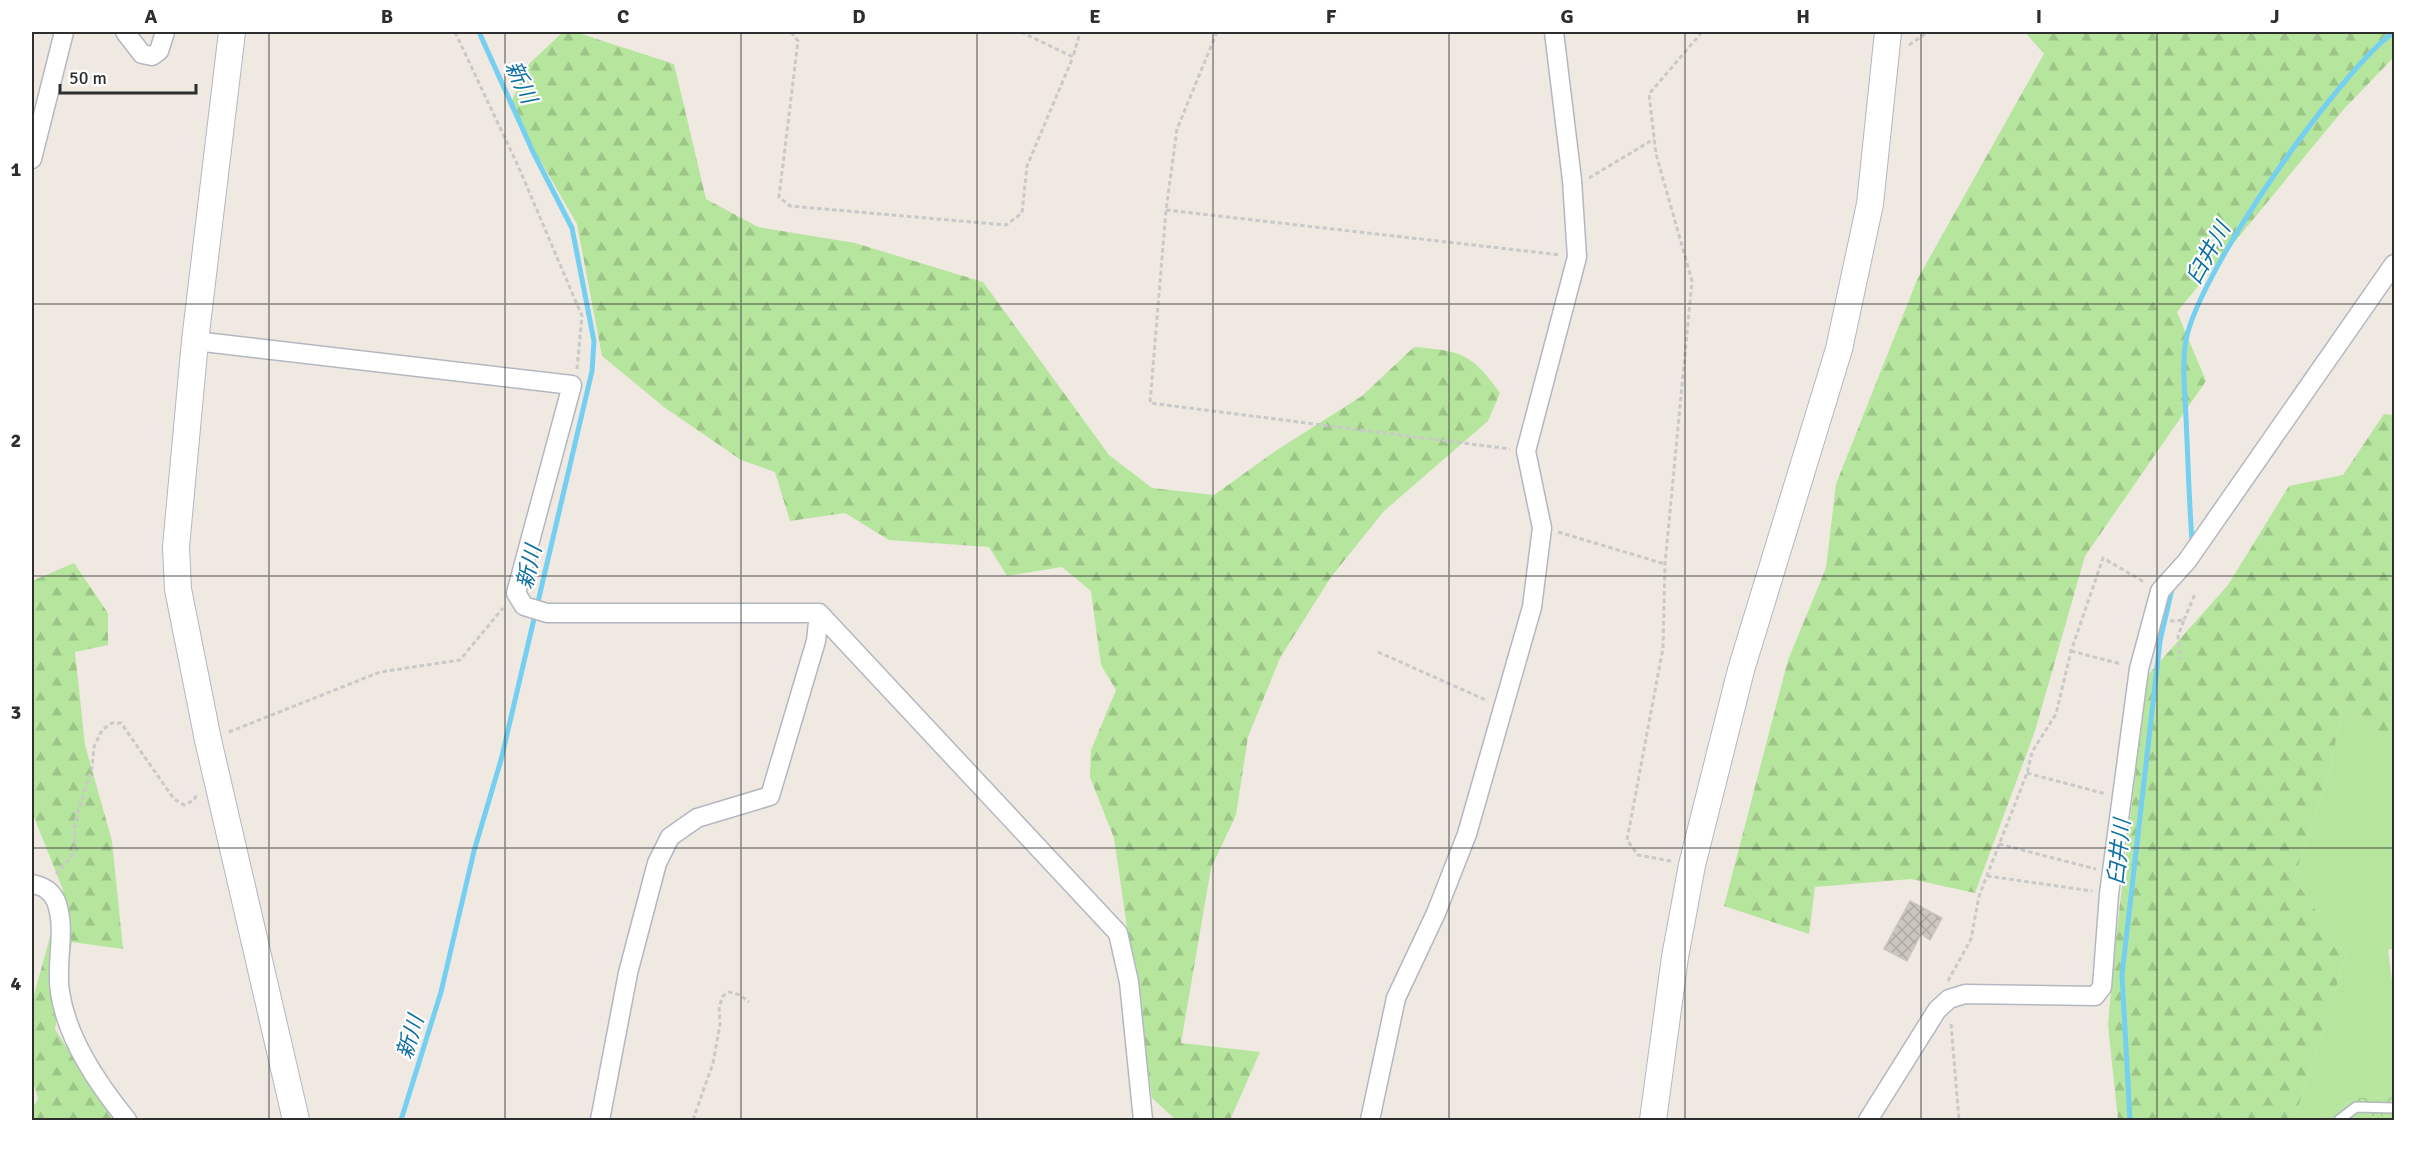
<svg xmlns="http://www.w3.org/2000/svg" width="2426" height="1152" viewBox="0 0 2426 1152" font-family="Signika,'Noto Sans JP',sans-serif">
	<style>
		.grass { fill: #b6e59e }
		.forest { fill: url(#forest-firs) }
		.park { fill: url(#park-crowns) }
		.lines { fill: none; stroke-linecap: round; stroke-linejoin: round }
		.stream { stroke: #75cff0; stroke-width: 5 }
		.building { fill: url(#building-cross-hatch); stroke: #cbc5ba; stroke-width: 1.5 }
		.lane-casing { stroke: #b4b7c1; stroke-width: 12 }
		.street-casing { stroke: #b4b7c1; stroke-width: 21 }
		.secondary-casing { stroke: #b4b7c1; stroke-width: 28 }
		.path { stroke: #c9c9c9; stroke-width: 3; stroke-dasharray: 4.5 3; stroke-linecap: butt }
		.lane { stroke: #fff; stroke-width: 9 }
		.street { stroke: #fff; stroke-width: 18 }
		.secondary { stroke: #fff; stroke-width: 26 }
		.grid { fill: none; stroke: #2e2e2e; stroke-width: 1.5; stroke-opacity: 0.55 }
		.labels { text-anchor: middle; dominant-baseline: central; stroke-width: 4.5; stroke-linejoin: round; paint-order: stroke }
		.water-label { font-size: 22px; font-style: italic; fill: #0d6fa3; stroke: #fff }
		.neatline { fill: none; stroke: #2e2e2e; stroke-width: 2 }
		.grid-label { font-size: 20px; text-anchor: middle; font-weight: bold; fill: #2e2e2e }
	</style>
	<defs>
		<pattern id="forest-firs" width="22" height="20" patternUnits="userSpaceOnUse" patternTransform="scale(1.5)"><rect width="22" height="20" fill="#b6e59e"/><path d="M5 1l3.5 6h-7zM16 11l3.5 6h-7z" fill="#9dc588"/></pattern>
		<pattern id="park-crowns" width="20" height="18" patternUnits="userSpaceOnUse" patternTransform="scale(1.5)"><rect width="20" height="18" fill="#b6e59e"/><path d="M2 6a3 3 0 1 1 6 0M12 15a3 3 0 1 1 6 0" fill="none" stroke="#9dc588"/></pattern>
		<pattern id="building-cross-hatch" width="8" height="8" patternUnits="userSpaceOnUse" patternTransform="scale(1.5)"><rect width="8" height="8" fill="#cbc7bf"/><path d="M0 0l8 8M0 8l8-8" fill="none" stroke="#afaba4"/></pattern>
	</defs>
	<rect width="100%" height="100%" fill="#efe9e1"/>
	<!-- grass -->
	<path class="grass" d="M2344,701L2394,748V948L2388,950L2394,996V1097L2357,1098L2316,1120H2294L2346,956L2294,878L2330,769Z"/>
	<!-- forest -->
	<path class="forest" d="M563,32H575L674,64L706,199L758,227L855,243L983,282L1109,455L1152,488L1214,495L1277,450L1362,396L1414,347C1461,351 1472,353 1500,393L1488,421L1384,511L1331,577L1280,658L1248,737L1236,815L1211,868L1181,1043L1260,1052L1230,1120H1176L1152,1098L1114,838L1090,777L1091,750L1116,690L1101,665L1091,591L1062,567L1007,576L989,547L889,540L845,513L790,521L775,472L741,460L664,407L602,356L577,224L509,106L529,64Z
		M2025,32H2394V57L2343,110L2177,312L2206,381L2085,556L2035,731L1975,893L1911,879L1815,887L1809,934L1724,906L1788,660L1826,568L1836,484L1917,280L2044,54Z
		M2384,414L2394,415V748L2344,701L2330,769L2294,878L2346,956L2294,1120H2118L2108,1025L2115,946L2147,676L2228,585L2289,486L2343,475Z
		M74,563L108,613V645L75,652L85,745L112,841L123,949L72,942L55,1029L113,1120H32V1109L38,1099L32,1078V1002L63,890L32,812V581Z"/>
	<!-- park -->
	<path class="park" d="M2394,1097V1120H2316L2357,1098Z"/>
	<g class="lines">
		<!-- stream -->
		<path class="stream" d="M2192,541C2189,500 2188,459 2186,418C2185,394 2182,369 2185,346C2192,280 2340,70 2394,32
			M401,1120L441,992L474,851L501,760L592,371L594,341L572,228L533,152L479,32
			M2130,1120L2122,975L2160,641L2172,589"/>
	</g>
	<!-- building -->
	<path class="building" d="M1910,901L1942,918L1930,940L1921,934L1907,961L1884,949Z"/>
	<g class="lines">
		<defs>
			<path id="lane" d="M2339,1120L2356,1107L2394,1108"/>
			<path id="street" d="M125,32L142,54L152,56L159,51L165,32
				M32,159L64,32
				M195,341L572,385L516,593L524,606L547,613H819L1118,933L1129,982L1143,1120
				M32,884C43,886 51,890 56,901C67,931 55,962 60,992C67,1039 98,1084 127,1120
				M600,1120L628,973L657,863L670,837L697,818L770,796L816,641L819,613
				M1370,1120L1396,998L1436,913L1467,834L1532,607L1542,528L1526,451L1577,257L1572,180L1554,32
				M1868,1120L1937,1010L1949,999L1965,994L2095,996L2102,987L2109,894L2139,669L2160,591L2187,561L2394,264"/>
			<path id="secondary" d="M232,32L195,341L176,547L178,589L208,740L296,1120
				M1653,1120L1675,957L1692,865L1741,670L1839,349L1870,204L1888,32"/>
		</defs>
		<!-- lane casing -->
		<use href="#lane" class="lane-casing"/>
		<!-- street casing -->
		<use href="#street" class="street-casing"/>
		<!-- secondary casing -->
		<use href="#secondary" class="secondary-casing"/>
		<!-- path -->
		<path class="path" d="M455,32L519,168L582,316L577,369
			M791,32L798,41L779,197L790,206L1006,225L1022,213L1027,166L1073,57
			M1021,32L1073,57L1080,32
			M1217,32L1177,129L1166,210L1150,403L1510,449
			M1909,45L1928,32
			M1589,178L1654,139
			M1166,210L1561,255
			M1558,532L1665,564
			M2184,620L2195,594
			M2170,621L2184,620L2178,636L2180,660
			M2071,651L2121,664
			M1378,652L1488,701
			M229,732L380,672L460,660L503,608
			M2027,773L2106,794
			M1999,844L2096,869
			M1671,861L1638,855L1627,840L1663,648L1665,564L1692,281L1656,154L1649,94L1702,32
			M56,874L74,853L75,822L92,768L94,747L102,730L112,723H121L174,799L184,805L194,800L197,794
			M1987,876L2092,891
			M1948,981L1971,939L1979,896L2027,773L2032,752L2056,714L2071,651L2103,558L2144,582
			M1951,1024L1959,1120
			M693,1120L713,1063L720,1025L719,1007L723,996L729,992L740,995L749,1002"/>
		<!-- lane -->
		<use href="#lane" class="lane"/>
		<!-- street -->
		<use href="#street" class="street"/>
		<!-- secondary -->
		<use href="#secondary" class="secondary"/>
	</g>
	<!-- grid -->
	<path class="grid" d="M269,32V1120M505,32V1120M741,32V1120M977,32V1120M1213,32V1120M1449,32V1120M1685,32V1120M1921,32V1120M2157,32V1120M32,304H2394M32,576H2394M32,848H2394"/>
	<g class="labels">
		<!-- water labels -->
		<g class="water-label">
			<text transform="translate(521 82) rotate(65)">新川</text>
			<text transform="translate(2208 253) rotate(-61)">臼井川</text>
			<text transform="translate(529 567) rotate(-77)">新川</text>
			<text transform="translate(2119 852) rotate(-84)">臼井川</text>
			<text transform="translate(410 1037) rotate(-73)">新川</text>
		</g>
	</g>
	<!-- border -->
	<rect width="2426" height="1152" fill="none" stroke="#ffffff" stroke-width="66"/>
	<!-- scale -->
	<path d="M60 84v9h136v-9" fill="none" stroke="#2e2e2e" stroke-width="3"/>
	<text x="69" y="84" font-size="18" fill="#2e2e2e" stroke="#ffffff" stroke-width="4.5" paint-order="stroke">50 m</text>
	<rect x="33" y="33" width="2360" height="1086" class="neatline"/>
	<g class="grid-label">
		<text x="151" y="23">A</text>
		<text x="387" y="23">B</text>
		<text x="623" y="23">C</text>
		<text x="859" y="23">D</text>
		<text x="1095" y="23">E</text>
		<text x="1331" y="23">F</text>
		<text x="1567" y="23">G</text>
		<text x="1803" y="23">H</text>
		<text x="2039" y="23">I</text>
		<text x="2275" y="23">J</text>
		<text x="16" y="176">1</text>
		<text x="16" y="447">2</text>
		<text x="16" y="719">3</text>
		<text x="16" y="990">4</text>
	</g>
</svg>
